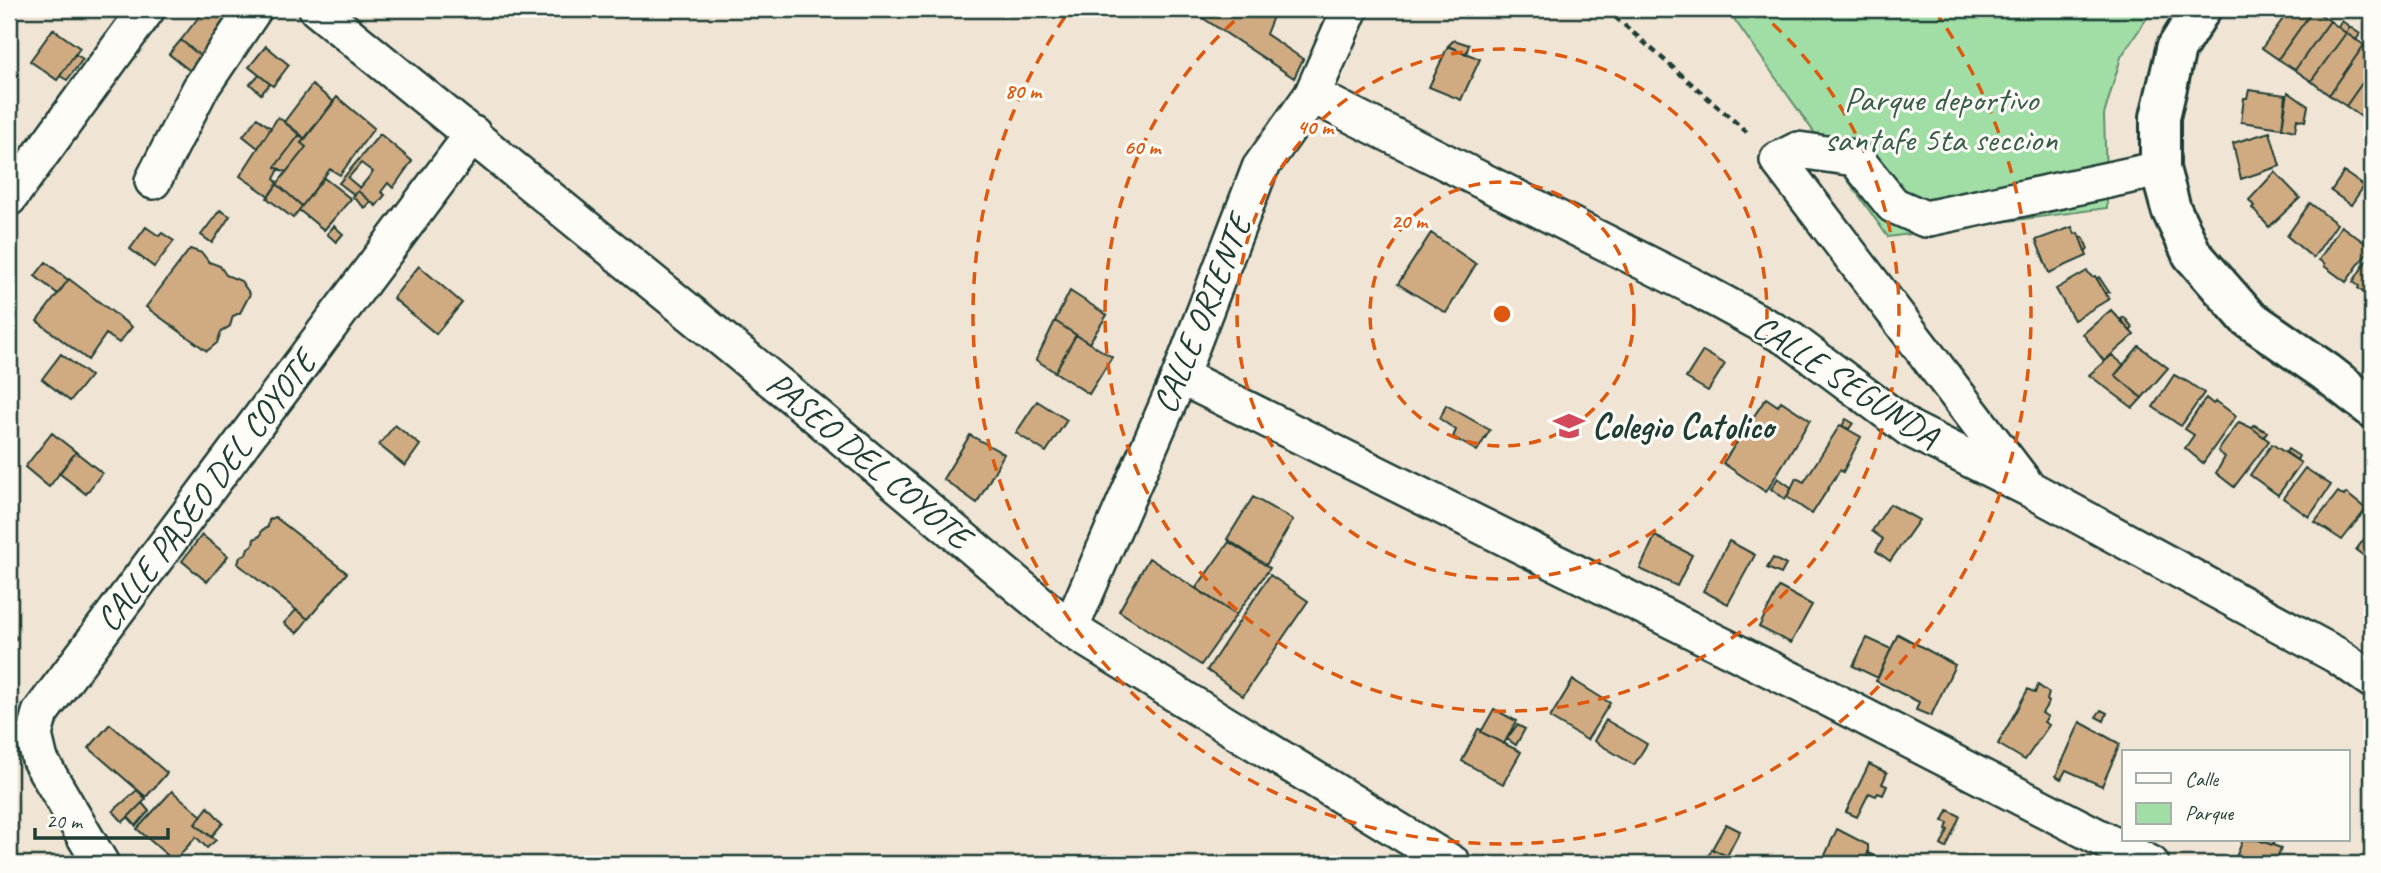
<svg xmlns="http://www.w3.org/2000/svg" width="2381" height="873" viewBox="0 0 2381 873" font-family="Caveat,sans-serif">
	<style>
		.green { fill: #a0dea6; stroke: #608e6d; stroke-width: 2 }
		.building { fill: #d0ab82; stroke: #1f3d34; stroke-width: 2; fill-rule: evenodd }
		.lines { fill: none; stroke-linecap: round; stroke-linejoin: round }
		.minor-casing { stroke: #1f3d34; stroke-width: 40 }
		.tertiary-casing { stroke: #1f3d34; stroke-width: 44 }
		.path { stroke: #1f3d34; stroke-width: 4.5; stroke-dasharray: 7 5; stroke-linecap: butt }
		.minor { stroke: #fdfcf7; stroke-width: 35 }
		.tertiary { stroke: #fdfcf7; stroke-width: 38 }
		.ring { fill: none; stroke: #de580e; stroke-width: 3.5; stroke-dasharray: 12 9 }
		.labels { text-anchor: middle; dominant-baseline: central; stroke-width: 6; stroke-linejoin: round; paint-order: stroke }
		.park-label { font-size: 35px; fill: #395d4b; stroke: #fdfcf7 }
		.street-label { font-size: 35px; fill: #1f3d34; stroke: #fdfcf7 }
		.poi-label { font-size: 35px; font-weight: bold; fill: #1f3d34; stroke: #fdfcf7; text-anchor: start }
		.centre { fill: #de580e; stroke: #fdfcf7; stroke-width: 3.5 }
		.ring-label { font-size: 21px; text-anchor: middle; font-weight: bold; fill: #de580e; stroke: #fdfcf7; stroke-width: 6; stroke-linejoin: round; paint-order: stroke }
	</style>
	<rect width="100%" height="100%" fill="#f0e4d4"/>
	<filter id="ink" filterUnits="userSpaceOnUse"><feTurbulence type="fractalNoise" baseFrequency=".0143" numOctaves="2"/><feDisplacementMap in="SourceGraphic" scale="14" xChannelSelector="R" yChannelSelector="G"/><feConvolveMatrix kernelMatrix="1 2 1 2 8 2 1 2 1" color-interpolation-filters="sRGB"/></filter>
	<g filter="url(#ink)">
		<!-- green -->
		<path class="green" d="M1727,9H2153L2121,57L2104,115L2107,208L1888,237Z"/>
		<!-- building -->
		<path class="building" d="M205,9H220L240,24L205,60L181,40Z
			M1193,9H1276L1266,34L1303,59L1294,78L1192,11Z
			M2290,9L2313,10L2278,59L2262,48Z
			M2314,9H2324L2326,10L2322,16L2313,10Z
			M2313,10L2330,21L2295,70L2278,59Z
			M2330,21L2346,33L2311,81L2295,70Z
			M2342,21L2350,27L2346,33L2338,27Z
			M2350,27L2360,34L2356,40L2346,33Z
			M53,29L80,48L57,80L30,61Z
			M2346,33L2364,45L2329,95L2311,81Z
			M181,40L205,60L194,74L169,54Z
			M1454,40L1469,45L1466,54L1448,46Z
			M2364,45L2372,52V69L2346,106L2329,95Z
			M266,46L289,65L273,86L249,67Z
			M1448,46L1480,59L1461,100L1429,87Z
			M75,54L83,59L67,80L60,76Z
			M2372,69V105L2363,118L2346,106Z
			M259,75L270,84L261,94L250,84Z
			M312,85L334,102L305,139L284,122Z
			M2249,90L2286,95L2282,128L2241,122L2244,98H2247Z
			M2288,92L2308,106L2305,121L2297,119L2295,131L2282,128Z
			M337,97L374,128L340,175L330,169L302,206L277,184L306,147L301,143Z
			M2372,105V125L2363,118Z
			M278,117L300,134L275,167L279,169L274,179L278,183L269,196L240,176Z
			M257,118L271,128L258,148L243,136Z
			M2270,132L2280,166L2241,179L2233,143Z
			M300,134L305,139L301,143L306,147L286,172L275,167Z
			M380,134L412,161L393,188L388,183L381,192L385,195L376,206L358,191L355,195L339,183ZM361,163L373,172L360,188L348,178Z
			M2275,172L2300,198L2269,227L2252,208L2254,206L2249,200Z
			M2344,172L2364,186L2351,205L2331,191Z
			M324,178L351,199L324,230L299,210Z
			M277,184L302,206L293,218L267,198Z
			M358,191L371,202L365,208L352,196Z
			M2310,203L2337,224L2313,258L2287,236Z
			M220,210L230,216L212,243L201,235Z
			M334,226L343,234L336,242L327,234Z
			M2341,226L2371,247L2346,282L2324,266L2325,264L2319,260Z
			M146,227L159,236L162,233L174,241L154,267L130,249Z
			M2072,227L2075,234L2078,233L2087,256L2049,273L2036,240Z
			M1431,233L1476,264L1446,313L1398,284Z
			M2083,237L2088,249L2085,251L2080,238Z
			M190,249L202,253L209,262L220,266L226,275L241,281L250,294L240,313L233,316L230,326L221,332L217,343L207,351L146,307Z
			M2372,252V300L2358,288L2359,286L2353,282Z
			M46,262L68,280L58,294L35,276Z
			M419,266L462,303L436,334L393,298Z
			M2087,271L2092,277L2095,276L2109,299L2074,320L2056,289Z
			M2099,277L2109,292L2105,294L2097,279Z
			M69,279L132,327L119,343L106,334L88,360L37,321Z
			M1070,291L1107,315L1089,343L1055,321Z
			M2111,310L2134,335L2104,361L2083,334Z
			M2124,317L2133,328L2130,331L2121,319Z
			M1055,321L1076,335L1055,372L1036,360Z
			M1076,335L1112,357L1089,394L1055,372Z
			M2139,346L2168,368L2142,398L2115,375Z
			M1703,351L1725,364L1708,391L1686,378Z
			M61,354L90,376L70,401L42,379Z
			M2112,355L2124,365L2115,375L2142,398L2133,408L2089,375Z
			M2174,375L2188,382L2204,393L2181,426L2153,407Z
			M1766,398L1778,406L1781,401L1810,420L1766,492L1723,463Z
			M2206,398L2213,404L2216,401L2236,416L2203,463L2185,448L2194,435L2185,429Z
			M1037,401L1067,420L1046,452L1016,433Z
			M1446,405L1490,430L1477,451L1453,437L1456,430L1440,419Z
			M1846,419L1853,423L1849,429L1842,426Z
			M2239,422L2252,428L2269,441L2234,487L2216,473L2225,457L2218,451Z
			M395,425L420,445L405,466L379,445Z
			M1840,425L1861,437L1843,472L1840,470L1812,514L1787,497L1796,478L1804,482Z
			M2254,425L2267,432L2264,437L2252,428Z
			M52,433L76,452L49,487L25,467Z
			M970,435L1004,454L977,503L943,479Z
			M2272,444L2301,463L2278,495L2250,475Z
			M2288,449L2299,456L2297,460L2286,452Z
			M76,452L102,473L86,494L59,473Z
			M2305,468L2331,485L2309,517L2283,498Z
			M1778,478L1792,488L1785,499L1771,489Z
			M2338,492L2344,496L2346,493L2366,509L2342,540L2315,522Z
			M1253,497L1293,520L1266,565L1227,539Z
			M1890,504L1919,520L1890,561L1876,551L1883,539L1872,531Z
			M275,517L347,573L308,619L238,564L240,557L246,554L248,548L253,545L254,539L260,536L262,530L268,527L269,520Z
			M2372,528V562L2356,550Z
			M202,535L228,556L207,582L182,561Z
			M1655,536L1692,555L1677,586L1640,569Z
			M1729,541L1755,555L1728,604L1703,591Z
			M1229,542L1270,568L1236,615L1196,588Z
			M1149,558L1236,615L1201,665L1119,611Z
			M1773,558L1786,565L1781,574L1767,568Z
			M1270,575L1308,601L1243,696L1207,670Z
			M1779,587L1812,605L1791,643L1759,627Z
			M296,610L308,619L297,633L284,623Z
			M9,629L17,638L9,646Z
			M1898,634L1955,665L1931,716L1916,710L1919,702L1876,681Z
			M1867,638L1891,649L1878,678L1853,666Z
			M1573,680L1610,703L1587,740L1550,718Z
			M2038,685L2049,693L2047,700L2049,702L2042,713L2048,717L2044,722L2049,725L2025,760L1998,744L2028,689L2035,693Z
			M1494,709L1516,721L1504,744L1481,732Z
			M2101,710L2107,713L2104,721L2096,717Z
			M1606,720L1647,744L1634,765L1594,741Z
			M2080,722L2120,744L2102,786L2066,770L2061,779L2056,776Z
			M110,724L167,773L146,797L89,748Z
			M1517,725L1525,729L1516,745L1507,739Z
			M1478,729L1482,730L1481,732L1521,752L1503,784L1462,761Z
			M1869,764L1887,773L1882,784L1887,786L1883,795L1878,793L1876,796L1869,793L1857,817L1846,812Z
			M137,790L146,799L123,822L113,811Z
			M172,791L202,816L195,824L216,840L207,848L196,837L174,861L137,829Z
			M142,803L149,811L136,826L128,817Z
			M208,807L223,823L211,837L195,824Z
			M1948,810L1960,816L1946,848L1941,845L1948,830L1946,829L1948,823L1943,821Z
			M1726,824L1740,831L1727,856L1712,849Z
			M1837,829L1868,845V853L1865,861L1871,864H1821Z
			M2243,840H2258L2281,848L2276,864H2238L2234,862Z
			M2258,840H2274L2273,845Z
			M1712,849L1727,856L1744,864H1704Z
			M1868,853L1880,859L1877,864L1865,861Z
			M1763,857L1774,862L1773,864H1759Z"/>
		<g class="lines">
			<defs>
				<path id="minor" d="M317,9L813,413L1070,629L1453,864
					M1312,95L1690,285L1791,340L1910,429L2030,489L2336,655L2372,680
					M153,181L200,89L254,9
					M9,198L147,9
					M1180,376L1824,696L2151,864
					M2023,481L1778,160L1798,150L1855,158L1893,205L1925,219L2160,169
					M1070,629L1180,376L1260,168L1312,95L1350,9
					M101,864L40,760L34,735L40,713L473,134"/>
				<path id="tertiary" d="M2201,9L2176,49L2160,117V169L2171,209L2192,254L2247,317L2326,372L2372,408"/>
			</defs>
			<!-- minor casing -->
			<use href="#minor" class="minor-casing"/>
			<!-- tertiary casing -->
			<use href="#tertiary" class="tertiary-casing"/>
			<!-- path -->
			<path class="path" d="M1606,9L1749,134"/>
			<!-- minor -->
			<use href="#minor" class="minor"/>
			<!-- tertiary -->
			<use href="#tertiary" class="tertiary"/>
		</g>
	</g>
	<!-- distance rings -->
	<g class="ring">
		<circle cx="1502" cy="314" r="132"/>
		<circle cx="1502" cy="314" r="265"/>
		<path d="M1757 10A397 397 0 1 1 1247 10"/>
		<path d="M1935 11A529 529 0 1 1 1069 11"/>
	</g>
	<!-- icons -->
	<defs>
		<symbol id="school-bare" viewBox="-9 -9 18 18"><path d="M0-5L7-2L0 1L-7-2ZM-4 1L0 2.5L4 1V4Q0 6-4 4Z" fill="#d1495b" stroke="#fdfcf7" stroke-width="2.5" paint-order="stroke"/></symbol>
	</defs>
	<g fill-rule="evenodd">
		<use href="#school-bare" x="1547" y="404" width="44" height="44"/>
	</g>
	<g class="labels">
		<!-- park labels -->
		<g class="park-label">
			<text x="1941" y="99">Parque deportivo<tspan x="1941" dy="40">santafe 5ta seccion</tspan></text>
		</g>
		<!-- street labels -->
		<g class="street-label">
			<text transform="translate(1202 314) rotate(-68)">CALLE ORIENTE</text>
			<text transform="translate(1846 381) rotate(33)">CALLE SEGUNDA</text>
			<text transform="translate(869 460) rotate(40)">PASEO DEL COYOTE</text>
			<text transform="translate(206 491) rotate(-53)">CALLE PASEO DEL COYOTE</text>
		</g>
		<!-- poi labels -->
		<g class="poi-label">
			<text x="1592" y="426">Colegio Catolico</text>
		</g>
	</g>
	<circle cx="1502" cy="314" r="10" class="centre"/>
	<g class="ring-label">
		<text x="1023" y="98">80 m</text>
		<text x="1315" y="134">40 m</text>
		<text x="1142" y="154">60 m</text>
		<text x="1409" y="228">20 m</text>
	</g>
	<!-- margin -->
	<rect width="2381" height="873" fill="none" stroke="#fdfcf7" stroke-width="35"/>
	<rect x="18" y="18" width="2346" height="838" fill="none" stroke="#1f3d34" stroke-width="2.5" filter="url(#ink)"/>
	<!-- legend -->
	<rect x="2122" y="750" width="228" height="91" fill="#fdfcf7" stroke="#a4b0a9" stroke-width="2"/>
	<rect x="2136" y="773" width="35" height="10" fill="#fdfcf7" stroke="#a4b0a9" stroke-width="2"/>
	<text x="2185" y="786" font-size="21" fill="#1f3d34">Calle</text>
	<rect x="2136" y="803" width="35" height="21" fill="#a0dea6" stroke="#a4b0a9" stroke-width="2"/>
	<text x="2185" y="820" font-size="21" fill="#1f3d34">Parque</text>
	<!-- scale -->
	<path d="M35 828v10h133v-10" fill="none" stroke="#1f3d34" stroke-width="3.5"/>
	<text x="46" y="828" font-size="21" fill="#1f3d34" stroke="#fdfcf7" stroke-width="5" paint-order="stroke">20 m</text>
</svg>
